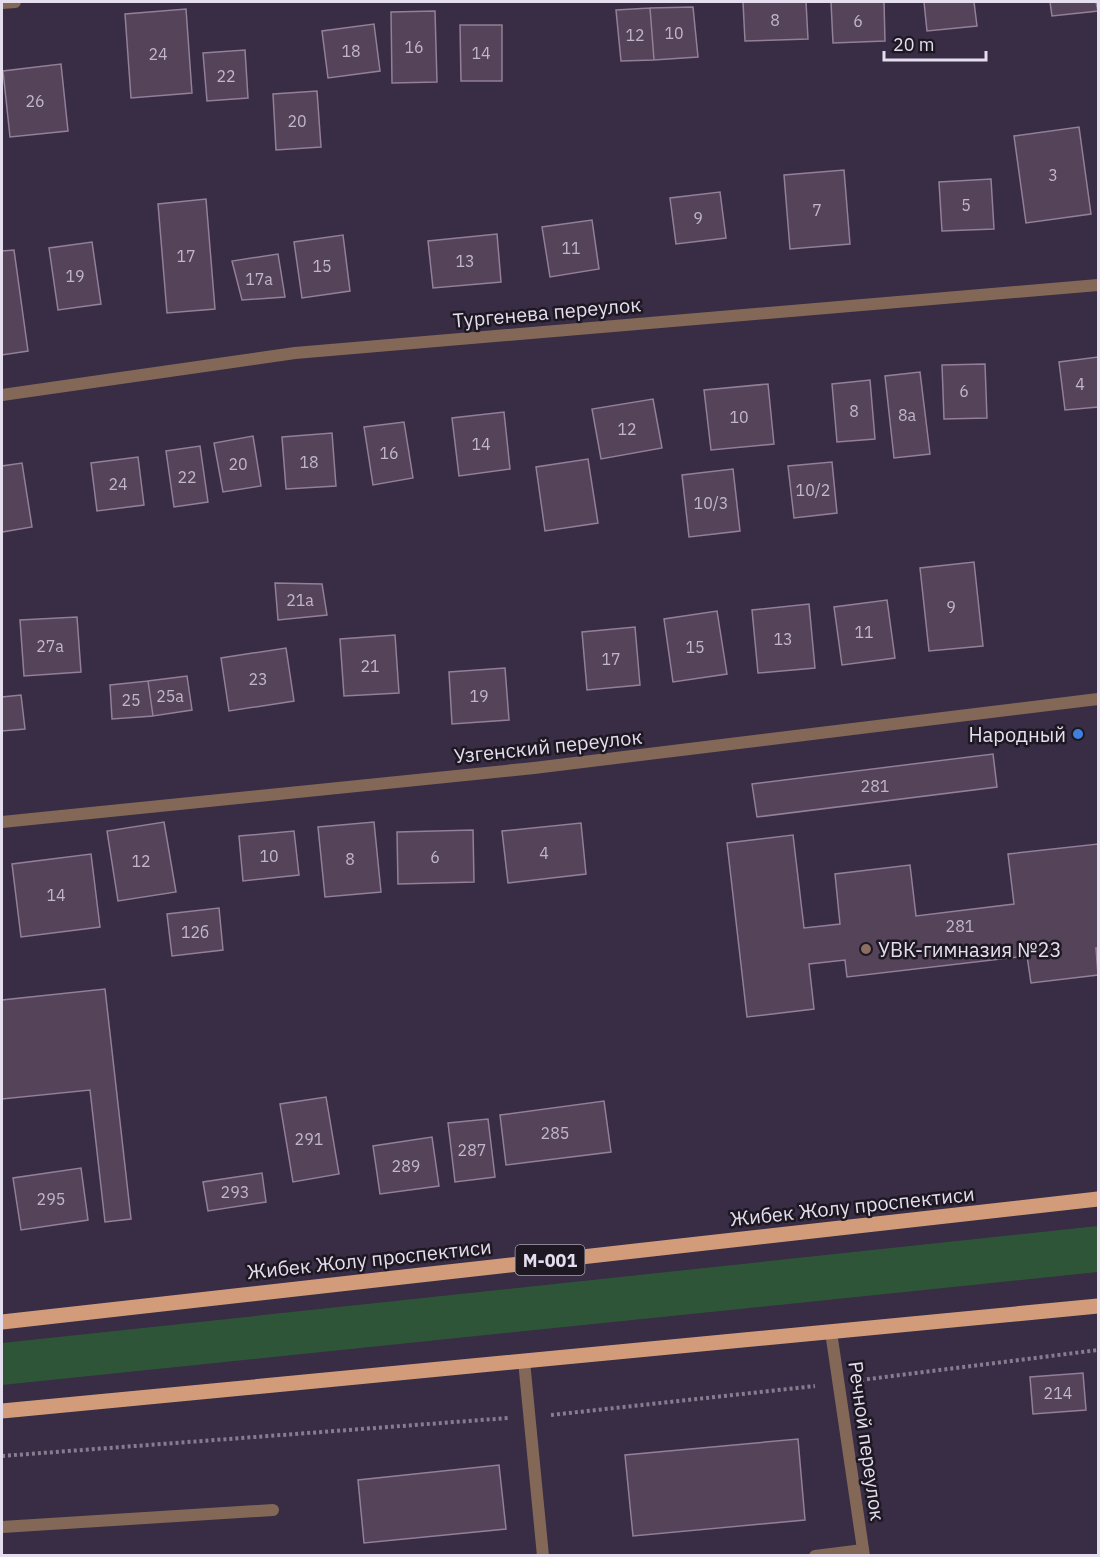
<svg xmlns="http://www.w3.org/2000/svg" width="1100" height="1557" viewBox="0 0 1100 1557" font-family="'IBM Plex Sans',sans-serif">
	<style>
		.green { fill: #2f5538 }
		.building { fill: #554359; stroke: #937f98; stroke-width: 1.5 }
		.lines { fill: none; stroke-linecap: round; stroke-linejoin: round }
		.path { stroke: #857c90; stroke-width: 4; stroke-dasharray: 3 3; stroke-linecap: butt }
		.lane { stroke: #836858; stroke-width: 12 }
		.street { stroke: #836858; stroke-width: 12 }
		.primary { stroke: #d29c7b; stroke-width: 15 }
		.shop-dot { fill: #3f7fe0; stroke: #1d1822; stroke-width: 2 }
		.education-dot { fill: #8d6e63; stroke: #1d1822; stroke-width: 2 }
		.labels { text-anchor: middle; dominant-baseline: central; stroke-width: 5; stroke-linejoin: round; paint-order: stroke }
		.number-label { font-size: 16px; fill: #c1b7c9 }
		.shield { fill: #1d1822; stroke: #a9a3b1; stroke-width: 1.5 }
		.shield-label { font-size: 18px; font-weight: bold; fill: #e5deee }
		.street-label { font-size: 20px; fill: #e5deee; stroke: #1d1822 }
		.poi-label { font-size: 20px; fill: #e5deee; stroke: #1d1822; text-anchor: end }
	</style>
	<rect width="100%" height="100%" fill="#382d44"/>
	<!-- green -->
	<path class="green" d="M1098,1226V1272L2,1385V1343Z"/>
	<!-- building -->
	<path class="building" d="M743,2H806L808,39L745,41Z
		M831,2H884L885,41L833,43Z
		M924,2H974L977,26L927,31Z
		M1050,2H1096L1098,11L1052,16Z
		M693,7L698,57L654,60L650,8Z
		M650,8L654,60L621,61L616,10Z
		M186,9L192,93L131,98L125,14Z
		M435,11L437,82L392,83L391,12Z
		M374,24L380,71L328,78L322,31Z
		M460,25H502V81H461Z
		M245,50L248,98L207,101L203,53Z
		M61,64L68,131L10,137L3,71Z
		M317,91L321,147L276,150L273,94Z
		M1079,127L1091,214L1026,223L1014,136Z
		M844,170L850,244L790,249L784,175Z
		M991,179L994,229L942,231L939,182Z
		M720,192L726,238L676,244L670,198Z
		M206,199L215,309L167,313L158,204Z
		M592,220L599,269L550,277L542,227Z
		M497,234L501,282L433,288L428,241Z
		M343,235L350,291L302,298L294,242Z
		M92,242L101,304L58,310L49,248Z
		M14,250L28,351L2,355V251Z
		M278,254L285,297L242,300L232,261Z
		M1098,357V407L1065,410L1059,362Z
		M985,364L987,418L944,419L942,365Z
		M920,372L930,454L894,458L885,376Z
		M870,380L875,439L837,442L832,384Z
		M768,384L774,444L711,450L704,390Z
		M653,399L662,448L601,459L592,409Z
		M504,412L510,469L459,476L452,418Z
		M404,422L413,478L373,485L364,427Z
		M332,433L336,486L286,489L282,437Z
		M253,436L261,486L223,492L214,443Z
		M200,446L208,502L174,507L166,451Z
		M138,457L144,505L97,511L91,463Z
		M588,459L598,523L545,531L536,467Z
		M832,462L837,513L794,518L788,466Z
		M22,463L32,527L2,532V466Z
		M733,469L740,531L689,537L682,475Z
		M974,562L983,646L929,651L920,568Z
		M275,583L322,584L327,615L278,620Z
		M887,600L895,658L842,665L834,607Z
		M809,604L815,668L758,673L752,610Z
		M717,611L727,674L673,682L664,619Z
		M77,617L81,672L24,676L20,620Z
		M635,627L640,685L587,690L582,632Z
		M395,635L399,693L344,696L340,639Z
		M286,648L294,701L229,711L221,658Z
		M505,668L509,720L452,724L449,672Z
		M187,676L192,710L153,716L148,681Z
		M148,681L153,716L112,719L110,685Z
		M21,695L25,729L2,731V697Z
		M993,754L997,787L757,817L752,784Z
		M164,822L176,892L118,901L107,831Z
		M374,822L381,892L325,897L318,827Z
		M581,823L586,874L508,883L502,831Z
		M473,830L474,882L398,884L397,832Z
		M294,831L299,875L243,881L239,836Z
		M793,835L804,928L840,924L835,874L910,865L916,916L1014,904L1008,854L1098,844V948H1096L1098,975L1031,983L1027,956L847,977L845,960L809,964L814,1009L747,1017L727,843Z
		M91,854L100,927L21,937L12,864Z
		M219,908L223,950L172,956L167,914Z
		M105,989L131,1219L105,1222L90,1090L2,1099V1000Z
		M326,1097L339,1174L293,1182L280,1104Z
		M604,1101L611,1152L506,1165L500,1115Z
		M488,1119L495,1177L455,1182L448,1123Z
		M432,1137L439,1186L380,1194L373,1146Z
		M81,1168L88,1220L21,1230L13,1178Z
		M262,1173L266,1202L208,1211L203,1182Z
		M1083,1373L1086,1410L1033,1414L1030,1377Z
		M798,1439L805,1520L633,1536L625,1455Z
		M499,1465L506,1529L364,1543L358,1480Z"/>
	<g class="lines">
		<!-- path -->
		<path class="path" d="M861,1380L1098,1350
			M551,1415L815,1386
			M2,1456L508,1418"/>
		<!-- lane -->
		<path class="lane" d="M524,1361L543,1556
			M2,1527L273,1510
			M815,1556L863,1550"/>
		<!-- street -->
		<path class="street" d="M2,3L15,2
			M2,395L295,353L1098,285
			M2,822L534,768L1098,699
			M831,1332L864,1556"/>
		<!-- primary -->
		<path class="primary" d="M2,1322L1098,1199
			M2,1411L1098,1306"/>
	</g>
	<!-- markers -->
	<circle class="shop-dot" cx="1078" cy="734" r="6"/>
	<circle class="education-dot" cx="866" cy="949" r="6"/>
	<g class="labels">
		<!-- number labels -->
		<g class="number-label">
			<text x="775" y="20">8</text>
			<text x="858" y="21">6</text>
			<text x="674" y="33">10</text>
			<text x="635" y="35">12</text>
			<text x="414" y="47">16</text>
			<text x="351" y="51">18</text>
			<text x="481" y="53">14</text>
			<text x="158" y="54">24</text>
			<text x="226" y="76">22</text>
			<text x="35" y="101">26</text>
			<text x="297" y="121">20</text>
			<text x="1053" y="175">3</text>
			<text x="966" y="205">5</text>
			<text x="817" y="210">7</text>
			<text x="698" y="218">9</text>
			<text x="571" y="248">11</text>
			<text x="186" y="256">17</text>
			<text x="465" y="261">13</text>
			<text x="322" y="266">15</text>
			<text x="75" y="276">19</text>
			<text x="259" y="279">17а</text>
			<text x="1080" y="384">4</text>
			<text x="964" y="391">6</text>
			<text x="854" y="411">8</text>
			<text x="907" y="415">8а</text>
			<text x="739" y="417">10</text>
			<text x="627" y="429">12</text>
			<text x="481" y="444">14</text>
			<text x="389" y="453">16</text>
			<text x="309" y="462">18</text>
			<text x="238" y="464">20</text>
			<text x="187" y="477">22</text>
			<text x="118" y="484">24</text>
			<text x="813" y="490">10/2</text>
			<text x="711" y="503">10/3</text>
			<text x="300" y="600">21а</text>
			<text x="951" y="607">9</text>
			<text x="864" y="632">11</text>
			<text x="783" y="639">13</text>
			<text x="50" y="646">27а</text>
			<text x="695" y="647">15</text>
			<text x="611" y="659">17</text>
			<text x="370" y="666">21</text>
			<text x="258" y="679">23</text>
			<text x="170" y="696">25а</text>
			<text x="479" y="696">19</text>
			<text x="131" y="700">25</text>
			<text x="875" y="786">281</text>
			<text x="544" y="853">4</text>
			<text x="269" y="856">10</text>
			<text x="435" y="857">6</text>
			<text x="350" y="859">8</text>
			<text x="141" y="861">12</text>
			<text x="56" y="895">14</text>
			<text x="960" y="926">281</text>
			<text x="195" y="932">12б</text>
			<text x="555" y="1133">285</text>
			<text x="309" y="1139">291</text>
			<text x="472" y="1150">287</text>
			<text x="406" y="1166">289</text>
			<text x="235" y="1192">293</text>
			<text x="51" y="1199">295</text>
			<text x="1058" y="1393">214</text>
		</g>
		<!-- shield labels -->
		<rect class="shield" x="515.5" y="1245" width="69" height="30" rx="4.5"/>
		<g class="shield-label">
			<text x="550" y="1260">М-001</text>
		</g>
		<!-- street labels -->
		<g class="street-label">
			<text transform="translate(547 312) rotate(-5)">Тургенева переулок</text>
			<text transform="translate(548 746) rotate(-6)">Узгенский переулок</text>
			<text transform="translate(852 1206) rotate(-6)">Жибек Жолу проспектиси</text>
			<text transform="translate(369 1259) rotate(-6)">Жибек Жолу проспектиси</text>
			<text transform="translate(867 1441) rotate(82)">Речной переулок</text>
		</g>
		<!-- poi labels -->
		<g class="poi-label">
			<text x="1066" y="734">Народный</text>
			<text x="878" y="949" text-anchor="start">УВК-гимназия №23</text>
		</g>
	</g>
	<!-- border -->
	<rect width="1100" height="1557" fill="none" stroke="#e5deee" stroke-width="6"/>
	<!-- scale -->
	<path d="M884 51v9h102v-9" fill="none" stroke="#e5deee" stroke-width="3"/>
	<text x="893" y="51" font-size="18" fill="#e5deee" stroke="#1d1822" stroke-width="4.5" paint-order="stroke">20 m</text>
</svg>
